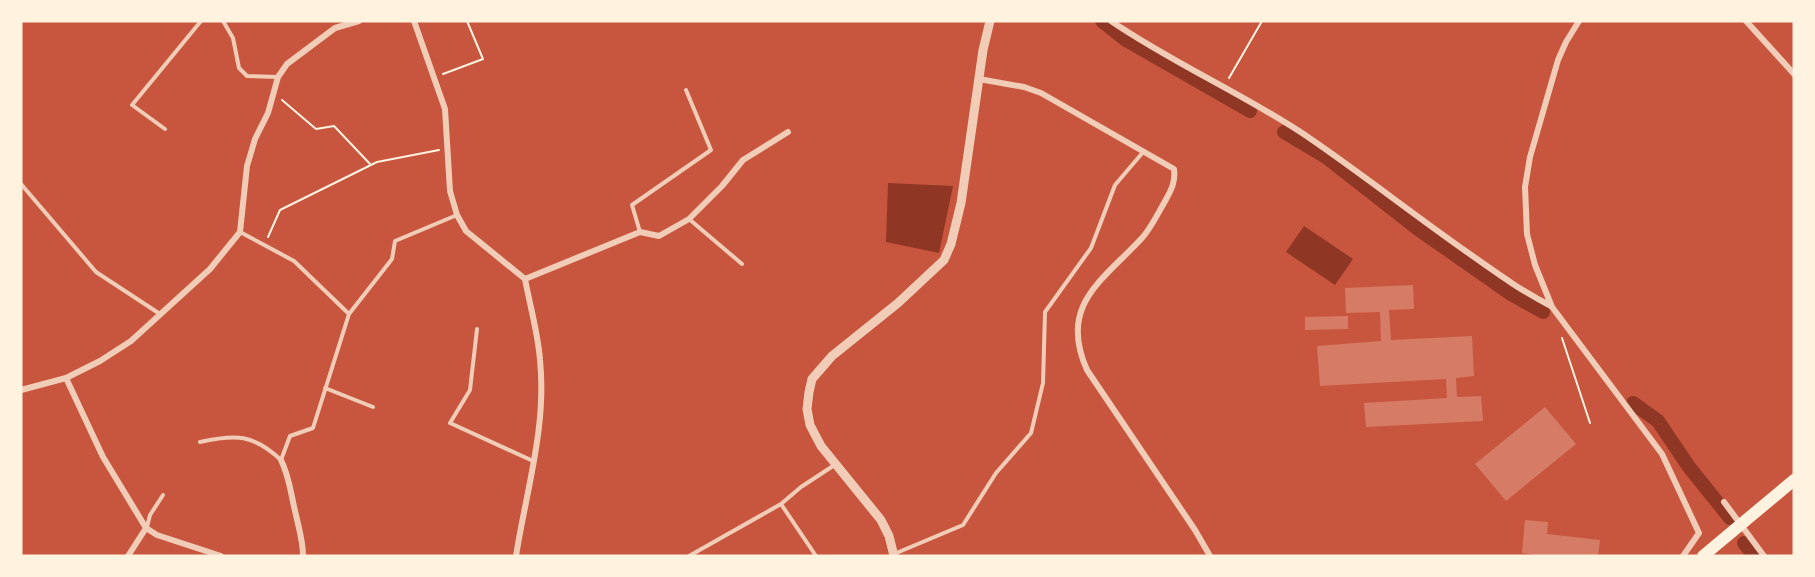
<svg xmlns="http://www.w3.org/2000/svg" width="1815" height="577" viewBox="0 0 1815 577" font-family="Jost,sans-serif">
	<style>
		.water { fill: #8f3625 }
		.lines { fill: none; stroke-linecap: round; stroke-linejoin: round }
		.canal { stroke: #8f3625; stroke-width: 14 }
		.building { fill: #d67c66 }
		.path { stroke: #fff3e0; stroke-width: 2 }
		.service { stroke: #f1ccb7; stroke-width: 4 }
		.minor { stroke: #f1ccb7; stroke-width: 6 }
		.tertiary { stroke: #f1ccb7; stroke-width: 9 }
		.primary { stroke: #fff3e0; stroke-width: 12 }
	</style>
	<rect width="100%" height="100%" fill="#c8553d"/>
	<!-- water -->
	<path class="water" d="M888,183L953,186L939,253L886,242Z
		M1304,226L1353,259L1335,285L1286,252Z"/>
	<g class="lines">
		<!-- canal -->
		<path class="canal" d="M1102,21L1126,40L1250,111
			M1284,132L1326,157L1418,229L1511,294L1543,312
			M1633,403L1658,421L1689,467L1730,518
			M1744,543L1754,556"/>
	</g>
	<!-- building -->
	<path class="building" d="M1413,285L1414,309L1389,310L1391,340L1472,336L1474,376L1456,378L1457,397L1481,396L1483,421L1366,427L1364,403L1447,398L1446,379L1320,386L1317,346L1381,341L1380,312L1346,313L1345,288Z
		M1348,316V329L1305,330V317Z
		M1545,407L1576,444L1506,501L1475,464Z
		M1525,520L1548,522L1547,534L1600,540L1598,556H1541L1522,553Z"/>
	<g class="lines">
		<!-- path -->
		<path class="path" d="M443,74L483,59L467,21
			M1229,78L1262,21
			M282,100L316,129L334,126L371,165
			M268,237L280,210L377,162L439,150
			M1562,338L1590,423"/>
		<!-- service -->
		<path class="service" d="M223,21L233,38L239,68L247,76L278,77
			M165,129L132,105L201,21
			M21,184L96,272L160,314
			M689,219L742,264
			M240,232L294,261L349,314
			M640,232L632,205L711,150L686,90
			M477,329L470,390L450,423L533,461
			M325,388L373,407
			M200,442C236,434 253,434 281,460L290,436L313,428L349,314L392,259L395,241L457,215
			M781,504L816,556
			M147,527L150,515L163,495
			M894,554L963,525L996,473L1031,433L1043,383L1045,312L1091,248L1115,185L1144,151
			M689,556L781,504L801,487L836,464"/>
		<!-- minor -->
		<path class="minor" d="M414,21L445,109L450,191L457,215L466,231L525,279L640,232L659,236L689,219L722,186L743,160L788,132
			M1111,21C1174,64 1244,94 1308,137C1362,174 1413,214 1467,252C1494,271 1521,291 1551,306
			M1579,21L1566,42L1558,60L1530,157L1525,187L1527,234L1535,265L1552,307L1662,454L1699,533L1683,556
			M1746,21L1794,74
			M979,79L1024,87L1041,93L1174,169C1176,183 1170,192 1164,203C1157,215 1151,228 1142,238C1102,281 1058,305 1087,370L1195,530L1210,556
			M66,378L103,457L146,528L157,535L221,556
			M21,390L66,378L100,361L131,341L210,269L240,232L247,166L255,139L268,113L278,77L287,64L335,28L359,21
			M281,460C290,478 291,496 296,515C299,529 303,541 303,556
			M1724,502L1764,556
			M128,556L146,528
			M516,556C526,492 547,426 540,360C538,333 530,306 525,279"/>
		<!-- tertiary -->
		<path class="tertiary" d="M894,556L889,536L881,520L821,446L810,425L807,409L809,392L812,379L832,356L898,303L944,260L951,244L961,203L983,50L990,21"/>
		<!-- primary -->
		<path class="primary" d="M1703,556L1794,480"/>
	</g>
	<!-- border -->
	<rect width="1815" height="577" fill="none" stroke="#fff3e0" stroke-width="45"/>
</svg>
